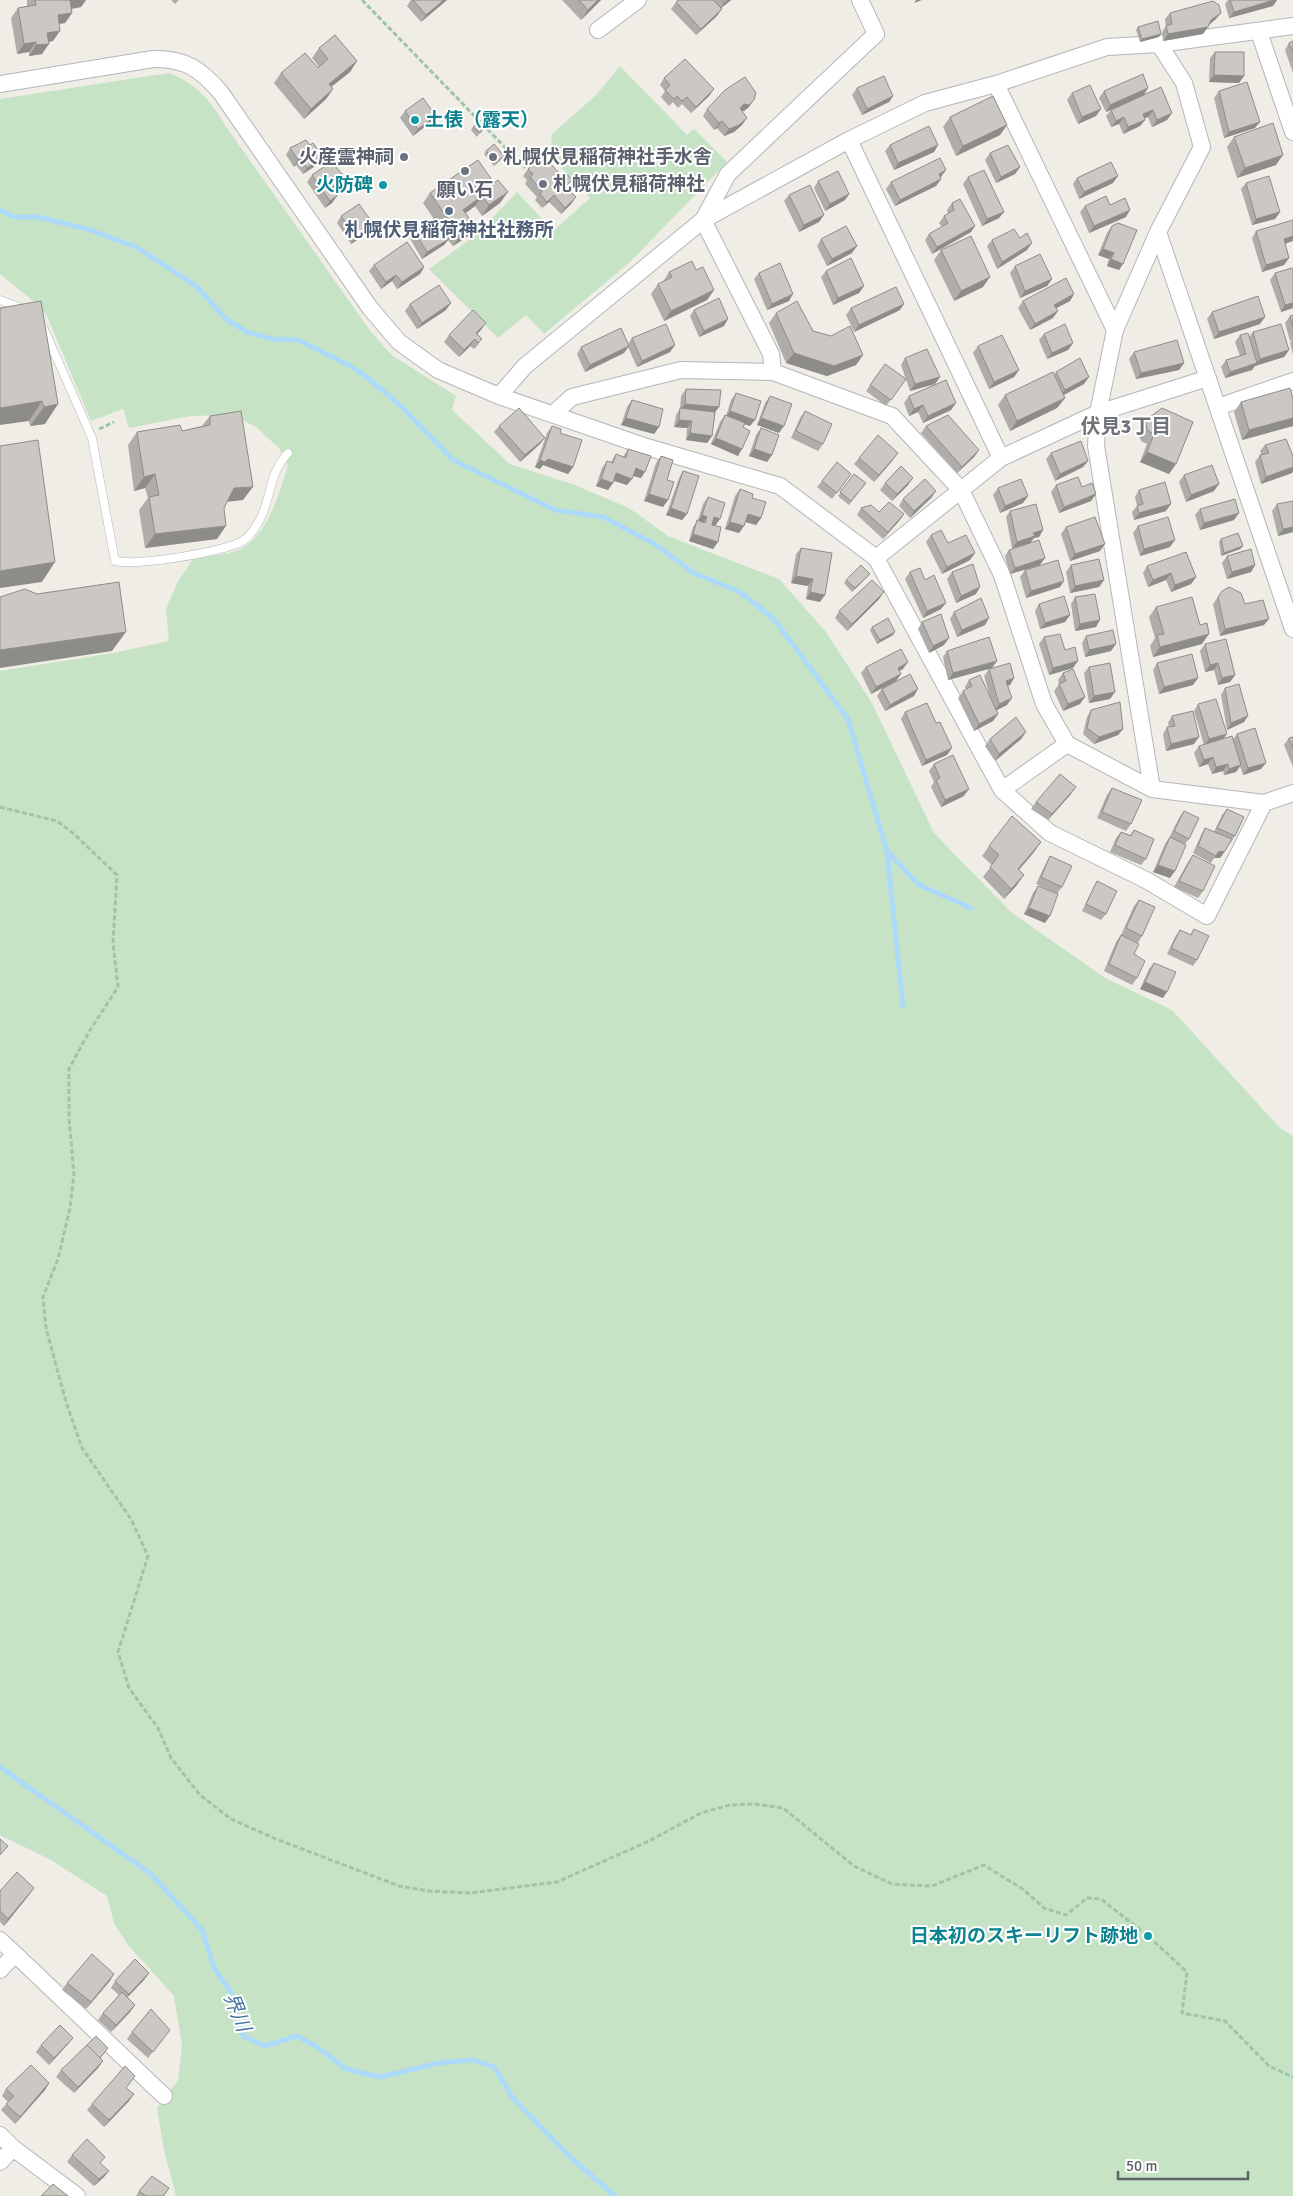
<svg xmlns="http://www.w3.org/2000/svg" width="1293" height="2196" viewBox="0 0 1293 2196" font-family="Signika,'Noto Sans JP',sans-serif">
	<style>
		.green { fill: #c6e4c5 }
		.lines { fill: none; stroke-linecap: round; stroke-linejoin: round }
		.stream { stroke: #addaf9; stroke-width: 5 }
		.lane-casing { stroke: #b3b6ba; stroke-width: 9 }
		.street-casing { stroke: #b3b6ba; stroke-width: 18 }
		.path { stroke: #9ec5a8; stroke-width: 3; stroke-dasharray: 5 2.5; stroke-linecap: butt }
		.lane { stroke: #fff; stroke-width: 8 }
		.street { stroke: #fff; stroke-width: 16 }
		.wall { fill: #afaca9 }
		.shaded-wall { fill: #8e8c89 }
		.building { fill: #cbc8c4; stroke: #8e8c89 }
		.culture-dot { fill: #0f9aa8; stroke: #fff; stroke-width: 2 }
		.worship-dot { fill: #6b7280; stroke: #fff; stroke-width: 2 }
		.service-dot { fill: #5c6f8a; stroke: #fff; stroke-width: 2 }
		.labels { text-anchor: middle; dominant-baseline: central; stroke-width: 4; stroke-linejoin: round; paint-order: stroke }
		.culture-label { font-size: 19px; font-weight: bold; fill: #0d838f; stroke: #fff; text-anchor: end }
		.worship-label { font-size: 19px; font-weight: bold; fill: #5b616d; stroke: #fff; text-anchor: start }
		.service-label { font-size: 19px; font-weight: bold; fill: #4e5e75; stroke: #fff }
		.neighbourhood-label { font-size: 20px; font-weight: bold; fill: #6f7377; stroke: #fff }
		.water-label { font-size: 20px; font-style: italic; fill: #4776a2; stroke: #fff }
	</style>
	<rect width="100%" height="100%" fill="#efede6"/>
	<!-- green -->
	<path class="green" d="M620,66L687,135L694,129L727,162L629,263L544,334L526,315L498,338L429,269L475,236L517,192L553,231L590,198L550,156L552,134L596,95Z
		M169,73C198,84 212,103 227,128L371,332L393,356L456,396L452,410L510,464L572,484L629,508L668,536L779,579L826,632L872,703L934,833L1011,912L1105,978L1172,1010L1280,1128L1293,1136V2196H176L164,2150L157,2108L178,2080L182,2045L174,1996L128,1945L114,1923L107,1896L51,1860L0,1835V671L113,653L169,641L166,609L177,583L194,558C208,556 227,555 240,549C269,534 278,495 288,466L279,448L256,427L233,415L191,416L129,428L123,409L91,421L47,316L38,305L0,274V99Z"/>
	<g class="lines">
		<!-- stream -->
		<path class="stream" d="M0,210L14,217H38L87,229L136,247L195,285L226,319L247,332L272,339L298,340L350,366L368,378L401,406L453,460L555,510L603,517L653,543L694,573L740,592L774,619L848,719L887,851L919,885L971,908
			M887,852L903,1006
			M0,1767L151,1874L202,1930L215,1970L231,1992L243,2036L265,2046L297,2036L317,2047L346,2069L380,2077L439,2063L473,2060L494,2067L513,2098L569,2156L615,2196"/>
		<defs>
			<path id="lane" d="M0,300L24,309
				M43,327L92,438L115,561C138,566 213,553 236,544C246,541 253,532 258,523C272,500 267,476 288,453"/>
			<path id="street" d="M598,30L638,0
				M1259,32L1293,132
				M1159,44L1293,26
				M0,84L153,59C184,58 201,69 221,93L370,308L399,342L438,370L499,396L647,447L780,486L876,558L1002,790L1050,833L1146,880L1207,916L1264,803
				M996,84L1115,330
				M849,140L1001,458
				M1158,232L1293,629
				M773,372L771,354L703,220L728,174L876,34L860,0
				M499,396L525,366L703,220L849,140L925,103L996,84L1107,47L1159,44L1184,83L1202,147L1158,232L1115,330L1098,413L1096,446L1152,789
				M1218,407L1293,381
				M553,414L572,397L681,370L773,372L892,416L961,490L1002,575L1044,704L1067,744L1152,789L1264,803L1293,793
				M876,558L1001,458L1098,413L1208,378
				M1002,790L1067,744
				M0,1940L15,1954L0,1970
				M15,1954L164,2096
				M0,2135L13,2148L77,2196
				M0,2162L13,2148"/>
		</defs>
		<!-- lane casing -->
		<use href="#lane" class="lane-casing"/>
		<!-- street casing -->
		<use href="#street" class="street-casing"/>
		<!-- path -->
		<path class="path" d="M362,0L525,168
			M99,429L114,422
			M0,807L57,821L74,834L117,875L113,943L118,987L90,1030L69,1069V1119L74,1174L70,1208L58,1259L43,1297L46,1328L66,1402L82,1448L131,1519L148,1556L118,1652L129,1688L158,1728L171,1758L200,1795L231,1819L276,1839L399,1886L429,1891L470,1893L557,1882L649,1841L701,1813L730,1805L755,1804L783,1808L854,1866L892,1884L932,1886L984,1865L1024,1890L1044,1908L1066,1915L1087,1898L1101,1899L1148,1936L1187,1972L1182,2013L1225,2021L1269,2066L1293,2077"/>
		<!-- lane -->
		<use href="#lane" class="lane"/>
		<!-- street -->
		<use href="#street" class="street"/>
	</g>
	<!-- wall -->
	<path class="wall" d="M27,0H86L81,7L72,9V13L65,23L59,24L53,41L49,42L42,54L29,56V52L17,54L11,18L18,8L27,6Z
		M171,0H179L175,4Z
		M411,0H447L421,22L407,6Z
		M562,0H601L581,20Z
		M678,0H731L721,8L717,16L696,35L671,9Z
		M1228,0H1277L1273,6L1229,18L1225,4Z
		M1170,13L1216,19L1209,25L1203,34L1163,41L1162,32L1166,26L1165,19Z
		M1138,27L1159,37L1140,42L1136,30Z
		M1293,41V73L1285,50L1289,43Z
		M319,48L357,61L350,72L331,87L333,89L326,99L304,119L274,83L281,73L318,68L319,67L312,58Z
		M1215,52L1244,76L1239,83L1209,82L1210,58Z
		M664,78L709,96L691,113L682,104L678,108L673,102L669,106L661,97L665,91L660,85Z
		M857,88L893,96L889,102L862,115L852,95Z
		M1104,91L1144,95L1172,113L1167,120L1152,127L1148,117L1144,118L1145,120L1140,126L1123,134L1119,124L1111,127L1106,116L1111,110L1127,102L1106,112L1099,98Z
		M1219,91L1255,128L1224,138L1214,98Z
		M1072,93L1096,116L1078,124L1067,100Z
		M749,107L744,111H742V125L734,132L724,136L717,128L714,130L703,116L707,109Z
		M405,111L436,116L431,122L413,136L400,118Z
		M950,117L1007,125L1000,135L956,156L943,127Z
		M473,127L482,130L477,137L471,130Z
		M1234,137L1276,165L1237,178L1227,147Z
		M310,145L323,157L318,164L303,174L296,165L294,167L286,155L290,148Z
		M890,145H938L934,152L894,170L885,151Z
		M486,151L504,156L502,159L494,166L484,154Z
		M990,153L1020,167L1015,174L996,183L985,160Z
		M478,160L500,203L482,216L475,206L466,213L468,236L453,246L448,240L444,245L422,259L409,237L414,231L434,219L423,203L430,193Z
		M528,169L566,188L571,204L561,214L549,202L542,208L535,200L537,197L525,184L527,180L523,176Z
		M946,170L940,177L941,179L936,186L895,206L886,189L891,182Z
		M312,175L341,185L333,190L337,196L332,203L325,208L307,182Z
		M968,177L1004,212L999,218L982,226L963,184Z
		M1077,178L1113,183L1079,199L1073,184Z
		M818,181L849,194L845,200L825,211L814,188Z
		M1246,183L1280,212L1275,219L1252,225L1241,189Z
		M789,195L824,215L819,222L799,232L784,201Z
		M952,203L975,226L971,232L932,254L925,240L929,234L942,227L939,223L944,216L948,213L947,210Z
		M1110,205L1126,217L1089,233L1080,212L1085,206Z
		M341,216L374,225L369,232L351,244L337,223Z
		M1112,226L1119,270L1107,266L1109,259L1098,255L1107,233Z
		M1256,231L1285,244L1289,258L1284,265L1262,272L1252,238Z
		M1020,238L1027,250L997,269L987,246L992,240Z
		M821,239L852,253L827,266L817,246Z
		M941,250L983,287L954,301L934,260Z
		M374,265L424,267L420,274L397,289L392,281L381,289L369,271Z
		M1015,266L1052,279L1047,286L1020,298L1010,273Z
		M696,270L714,290L707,300L664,321L651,294L658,284L663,282L669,272Z
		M1293,270V308L1281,312L1270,280L1275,273Z
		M826,271L864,286L859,293L833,305L821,277Z
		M759,273L789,301L767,310L754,279Z
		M1074,294L1070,301L1056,308L1053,318L1030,330L1018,308L1023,301Z
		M41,301L45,424L30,426L29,421Z
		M410,304L446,310L417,329L405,311Z
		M851,308L900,310L854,332L846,315Z
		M694,310L724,326L699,337L690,316Z
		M1212,312L1260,324L1214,339L1207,319Z
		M776,313L813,331L831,336L863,355L856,365L827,376L786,363L769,323Z
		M1293,315V355L1290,343L1292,340L1290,341L1285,323L1290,316Z
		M486,323L477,334L482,339L477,346L474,349L470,346L459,357L444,342L449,335Z
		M1253,332L1289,350L1284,357L1255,366L1252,370L1225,378L1221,367L1226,360L1240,356L1235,342L1240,335L1249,337Z
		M1044,334L1073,343L1068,350L1047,359L1039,340Z
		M632,338L675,345L670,352L637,367L628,347L624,353L585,372L577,354L581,347L628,344Z
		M978,346L1019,370L1014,377L989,389L973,353Z
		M1134,352L1184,363L1179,370L1136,379L1129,359Z
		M905,358L940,377L935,384L910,391L901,365Z
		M885,364L906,379L886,406L866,391Z
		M1056,372L1084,384L1063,395L1065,398L1057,408L1010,431L998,405L1005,395L1054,375Z
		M686,389L715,413L712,436L707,443L686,440L687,428L674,427L676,415L680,409L681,396Z
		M736,393L750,426L744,424L743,427L738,456L711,444L720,422L725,415L726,416L731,400Z
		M770,396L779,433L757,425L765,403Z
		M909,396L951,410L923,423L918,412L909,416L904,403Z
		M1293,399V426L1242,440L1234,412L1241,402Z
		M632,400L659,427L654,434L621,425L627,407Z
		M1162,408L1169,474L1140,462L1147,444L1141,441L1139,435V430L1146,420Z
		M805,411L823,444L818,451L791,438L800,418Z
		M210,416L243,500L227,501L224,508L217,539L145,548L139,510L148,498L145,488L134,491L128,445L137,432L182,431L202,426Z
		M499,426L540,444L520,462L494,432Z
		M552,426L560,433L573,467L568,474L543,465L540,469L535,467L547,433Z
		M926,426L979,450L974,457L957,473L921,433Z
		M761,428L767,462L749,456L756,435Z
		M1265,445L1293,456V471L1292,473L1261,484L1255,462L1260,455H1262L1260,451Z
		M628,449L641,478L633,476L627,485L614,481L608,490L596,486L602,468L607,461L611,462L616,454L623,457Z
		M1051,453L1088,461L1083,467L1055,481L1046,459Z
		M661,456L667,480L668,500L663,507L644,501L656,463Z
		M859,458L893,460L874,482L854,464Z
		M683,471L687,514L682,520L666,515L679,478Z
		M851,474L832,499L817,487L822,481Z
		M854,474L866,483L849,505L838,496Z
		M1184,475L1214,491L1186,502L1179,482Z
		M885,483L908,485L892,501L880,490Z
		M1056,485L1082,487L1096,494L1091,501L1059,513L1051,492Z
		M998,488L1028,496L1023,503L1000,513L993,495Z
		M740,489L752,498L761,518L756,525L745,522L739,533L725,529L735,496Z
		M1139,490L1166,511L1134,520L1132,512L1137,506L1135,497Z
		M936,491L931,498L910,518L899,506L903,499Z
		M708,497L715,526L718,542L713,549L689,541L693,527L698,520L703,504Z
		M1277,504L1293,532L1278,536L1272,511Z
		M861,508L879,512L904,514L899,521L883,539L857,515Z
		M1200,509L1234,520L1200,530L1195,515Z
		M1010,511L1043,530L1039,537L1034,538L1030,543L1040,565L1010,574L1005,556L1009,550L1028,544L1012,548L1006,517Z
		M1138,526L1170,547L1140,556L1133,533Z
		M1066,527L1100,551L1070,561L1061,534Z
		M931,535L948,543L975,553L970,560L942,574L926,542Z
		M1221,539L1243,546L1240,549L1221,556L1219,542Z
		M801,548L820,602L806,599L808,586L791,583L796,554Z
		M1227,556L1255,565L1251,572L1227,579L1222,563Z
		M1071,565L1104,580L1099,587L1070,593L1066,572Z
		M1147,566L1196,577L1191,584L1171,592L1166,580L1148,587L1143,573Z
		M1025,570L1060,587L1026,598L1020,577Z
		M910,572L925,580L941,609L923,618L905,579Z
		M952,572L976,594L956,603L947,579Z
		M870,574L852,592L844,583L846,580Z
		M884,592L879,599L847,631L835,618L839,611Z
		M1075,597L1096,627L1075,631L1071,604Z
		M1218,597L1245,604L1264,625L1220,636L1213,604Z
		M1039,604L1070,615L1065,622L1040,629L1035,611Z
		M1156,607L1202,644L1153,657L1150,646L1155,638L1149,617Z
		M954,612L985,625L957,637L950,619Z
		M922,622L944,645L929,653L918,629Z
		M872,627L893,635L877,644L870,630Z
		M1086,636L1111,651L1085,657L1082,643Z
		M1044,637L1073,668L1049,675L1039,644Z
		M1205,644L1235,675L1230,682L1218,685L1214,670L1205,672L1200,651Z
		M947,651L992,668L948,680L943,657Z
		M1157,663L1198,678L1193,685L1159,694L1153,670Z
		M866,667L903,669L899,671L901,674L896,681L871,694L861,673Z
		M1089,667L1110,699L1089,703L1084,673Z
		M989,669L1014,678L1010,685H1008L1007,705L996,710L998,714L993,721L974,731L958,698L963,691L966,689L965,687L969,680L991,700L984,676Z
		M1063,673L1080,704L1063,711L1054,691L1059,684L1058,680Z
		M1225,688L1244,722L1227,730L1221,695Z
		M882,689L914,696L885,711L877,696Z
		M1198,704L1224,739H1233L1237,734L1261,769L1243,775L1240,766L1236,772L1224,775L1223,771L1212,774L1208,764L1199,767L1194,753L1199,746L1204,745L1194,711Z
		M1091,710L1123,729L1118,735L1094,744L1083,734L1087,717Z
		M905,712L936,723L947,755L922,766L901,719Z
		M1172,716L1194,744L1166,751L1163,734L1167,727H1169L1168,723Z
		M1026,732L1021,739L995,761L985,746L990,739Z
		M1293,737V767L1284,745L1289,738Z
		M934,764L964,796L941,807L931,787L934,782L929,771Z
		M1112,788L1131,824L1126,831L1097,818L1107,795Z
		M1071,794L1048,820L1031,809L1036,802Z
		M1227,809L1235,836L1220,858H1214L1211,863L1193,853L1201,835L1205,828L1214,832L1222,815Z
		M1184,811L1189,839L1185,844L1170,878L1153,872L1165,844L1169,838L1179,818Z
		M1134,830L1146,859L1141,865L1110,852L1116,838L1121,832L1130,835Z
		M1041,842L1034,852L1019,870L1017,885L1004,899L983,877L992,865L982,856L989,846Z
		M1193,855L1203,891L1198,898L1174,887L1188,862Z
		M1050,856L1062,887L1057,894L1036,884L1046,863Z
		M1097,881L1106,914L1101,920L1082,911L1093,888Z
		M1038,886L1045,923L1024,914L1033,893Z
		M1139,900L1142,936L1138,943L1121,935L1134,906Z
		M1194,929L1197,960L1193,966L1167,954L1175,937L1180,930L1190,935Z
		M1121,935L1137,978L1132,985L1104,971L1116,942Z
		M1154,963L1163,998L1140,989L1149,969Z
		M34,1888L29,1895L4,1926L0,1922V1891Z
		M149,1973L144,1980L127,1997L130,2012L111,2032L98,2020L103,2013L119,1995L111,1988L115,1981Z
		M114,1974L86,2009L62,1990L67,1983Z
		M132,2032L165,2037L148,2058L127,2039Z
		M73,2038L68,2044L49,2065L36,2052L41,2045Z
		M108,2048L100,2058L98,2068L74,2093L56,2077L61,2070Z
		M49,2083L45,2090L15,2124L1,2110L8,2102L2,2096L6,2089Z
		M126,2088L129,2101L104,2127L87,2110L92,2104Z
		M72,2155L100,2164L104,2177L94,2186L67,2162Z
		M169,2188L164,2196H136L139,2191Z"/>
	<!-- shaded-wall -->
	<path class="shaded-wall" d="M70,0H86L81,7L63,10Z
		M444,0H447L421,22L426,15Z
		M598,0H601L581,20L588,10Z
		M728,0H731L719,10L724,3Z
		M916,0H922L914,3Z
		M1274,0H1277L1273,6L1229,18L1234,12Z
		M722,9L717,16L696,35L701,29Z
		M72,13L65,23L51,25L58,15Z
		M1221,13L1216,19L1206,27L1211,20Z
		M1208,27L1203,34L1163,41L1168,34Z
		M60,31L53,41L40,43L47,33Z
		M1161,34L1159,37L1140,42L1142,39Z
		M36,42L29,52L17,54L24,44Z
		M49,44L42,54L29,56L36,45Z
		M357,61L350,72L322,94L329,84Z
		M1214,75L1244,76L1239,83L1209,82Z
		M1148,88L1144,95L1106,112L1110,105Z
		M333,89L326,99L304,119L311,109Z
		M714,89L709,96L691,113L696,107Z
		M893,96L889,102L862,115L867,109Z
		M754,100L749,107L744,111H740V108L744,104Z
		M1101,109L1096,116L1078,124L1082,117Z
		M1153,110L1148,117L1138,121L1143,114Z
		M1172,113L1167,120L1152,127L1157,120Z
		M436,116L431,122L413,136L418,129Z
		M1124,117L1119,124L1111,127L1116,121Z
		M747,118L742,125L734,132L724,136L729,129Z
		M1145,120L1140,126L1123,134L1128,127Z
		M722,121L717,128L714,130L719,123Z
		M1260,122L1255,128L1224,138L1229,132Z
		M1007,125L1000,135L956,156L963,146Z
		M938,145L934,152L894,170L898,163Z
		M1283,155L1276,165L1237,178L1245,168Z
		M323,157L318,164L303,174L307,168Z
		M301,158L296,165L294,167L298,160Z
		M1020,167L1015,174L996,183L1001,177Z
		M946,170L941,177L934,180L939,174Z
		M1118,176L1113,183L1079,199L1084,192Z
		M346,178L341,185L327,194L331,188Z
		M941,179L936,186L895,206L900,200Z
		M508,192L500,203L482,216L489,205Z
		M849,194L845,200L825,211L830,204Z
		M554,195L549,202L542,208L547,202Z
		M337,196L332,203L325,208L330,201Z
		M482,196L475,206L456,220L463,210Z
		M576,197L571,204L561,214L565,208Z
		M1130,210L1126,217L1089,233L1094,226Z
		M1004,212L999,218L982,226L987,219Z
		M1280,212L1275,219L1252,225L1256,219Z
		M824,215L819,222L799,232L804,225Z
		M374,225L369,232L351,244L355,237Z
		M475,226L468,236L453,246L460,236Z
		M975,226L971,232L932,254L937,247Z
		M1293,236V241L1279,246L1284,239Z
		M449,239L444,245L422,259L427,252Z
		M1032,243L1027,250L997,269L1002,262Z
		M857,246L852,253L827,266L832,259Z
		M1103,249L1114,253L1109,259L1098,255Z
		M1289,258L1284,265L1262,272L1266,265Z
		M1111,259L1123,264L1119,270L1107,266Z
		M424,267L420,274L397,289L402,282Z
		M396,275L392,281L381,289L386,282Z
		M990,277L983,287L954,301L961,291Z
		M1052,279L1047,286L1020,298L1025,291Z
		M864,286L859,293L833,305L838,298Z
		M714,290L707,300L664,321L671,311Z
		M793,294L789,301L767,310L772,304Z
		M1074,294L1070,301L1049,312L1054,305Z
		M451,303L446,310L417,329L422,323Z
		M1293,303V308L1281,312L1285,305Z
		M904,304L900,310L854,332L859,325Z
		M1058,311L1053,318L1030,330L1035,324Z
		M1265,317L1260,324L1214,339L1219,332Z
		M728,319L724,326L699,337L704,331Z
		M486,323L481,330L471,340L476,333Z
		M475,339L470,346L459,357L464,350Z
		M1073,343L1068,350L1047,359L1052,353Z
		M675,345L670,352L637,367L642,361Z
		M629,346L624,353L585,372L590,365Z
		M1289,350L1284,357L1255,366L1260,359Z
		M794,353L863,355L856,365L827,376L786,363Z
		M1184,363L1179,370L1136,379L1141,373Z
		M1257,363L1252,370L1225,378L1230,372Z
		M1019,370L1014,377L989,389L994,382Z
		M940,377L935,384L910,391L915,384Z
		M1089,377L1084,384L1060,397L1065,390Z
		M1065,398L1057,408L1010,431L1017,421Z
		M42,401L29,421L0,425V408Z
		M956,403L951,410L923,423L928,416Z
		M58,404L45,424L30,426L44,407Z
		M685,404L719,407L714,414L680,410Z
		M923,405L918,412L909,416L914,409Z
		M730,411L755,420L750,426L725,418Z
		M626,418L659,427L654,434L621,425Z
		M761,418L784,426L779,433L757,425Z
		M1293,418V426L1242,440L1249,430Z
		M679,420L692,421L687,428L674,427Z
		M690,433L712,436L707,443L686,440Z
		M545,438L540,444L520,462L525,455Z
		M716,438L742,449L738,456L711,444Z
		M754,449L772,455L767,462L749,456Z
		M979,450L974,457L957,473L962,467Z
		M1147,452L1176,464L1169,474L1140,462Z
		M898,453L893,460L874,482L879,475Z
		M548,459L573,467L568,474L543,465L540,469L535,467L540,460Z
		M1088,461L1083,467L1055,481L1060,474Z
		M1293,467V471L1292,473L1261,484L1266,477Z
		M636,468L645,472L641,478L631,475Z
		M616,473L632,479L627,485L612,480Z
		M155,474L145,488L134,491L144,477Z
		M913,478L908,485L892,501L897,494Z
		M601,479L613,483L608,490L596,486Z
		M1219,484L1214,491L1186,502L1191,495Z
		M253,487L243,500L225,502L234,488Z
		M936,491L931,498L910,518L914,511Z
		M649,494L668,500L663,507L644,501Z
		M1096,494L1091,501L1059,513L1064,507Z
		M1028,496L1023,503L1000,513L1005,506Z
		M1171,504L1166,511L1134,520L1139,513Z
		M671,508L687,514L682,520L666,515Z
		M1239,513L1234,520L1200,530L1204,523Z
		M748,514L761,518L756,525L743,521Z
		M904,514L899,521L883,539L888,532Z
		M702,515L707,517L702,524L697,522Z
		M714,517L720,519L715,526L709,524Z
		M730,522L744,526L739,533L725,529Z
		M226,526L217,539L145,548L155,534Z
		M1293,527V532L1278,536L1283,529Z
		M1043,530L1039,537L1034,538L1030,543L1012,548L1017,542L1033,533Z
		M693,534L718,542L713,549L689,541Z
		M1175,540L1170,547L1140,556L1144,549Z
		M1105,544L1100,551L1070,561L1075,554Z
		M1243,546L1240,549L1221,556L1224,553Z
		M975,553L970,560L942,574L947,567Z
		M1045,558L1040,565L1010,574L1015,568Z
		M55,562L42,582L0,588V571Z
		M1255,565L1251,572L1227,579L1232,572Z
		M1171,573L1166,580L1148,587L1153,580Z
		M870,574L852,592L855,588Z
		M796,576L813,579L808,586L791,583Z
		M1196,577L1191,584L1171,592L1175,585Z
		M1104,580L1099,587L1070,593L1075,586Z
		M1064,581L1060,587L1026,598L1031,591Z
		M980,587L976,594L956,603L961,596Z
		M810,592L825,595L820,602L806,599Z
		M884,592L879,599L847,631L852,624Z
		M946,603L941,609L923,618L927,611Z
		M1070,615L1065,622L1040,629L1045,623Z
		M989,618L985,625L957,637L962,630Z
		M1269,619L1264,625L1220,636L1225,629Z
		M1100,620L1096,627L1075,631L1080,624Z
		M126,632L112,651L0,668V650Z
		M895,632L893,635L877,644L880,640Z
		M1209,634L1202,644L1153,657L1160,647Z
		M949,638L944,645L929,653L933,646Z
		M1116,644L1111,651L1085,657L1089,650Z
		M997,661L992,668L948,680L953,673Z
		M1078,661L1073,668L1049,675L1053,668Z
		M908,662L903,669L893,674L898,668Z
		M1218,663L1214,670L1205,672L1210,665Z
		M901,674L896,681L871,694L876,687Z
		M1235,675L1230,682L1218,685L1222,678Z
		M1014,678L1010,685L1002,688L1006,681Z
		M1198,678L1193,685L1159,694L1164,687Z
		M918,689L914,696L885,711L890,705Z
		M1115,692L1110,699L1089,703L1094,696Z
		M1085,697L1080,704L1063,711L1068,704Z
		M1012,698L1007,705L995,711L999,704Z
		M998,714L993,721L974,731L979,724Z
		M1248,716L1244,722L1227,730L1231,723Z
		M1123,729L1118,735L1094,744L1099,737Z
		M1026,732L1021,739L995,761L999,754Z
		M1227,734L1222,741L1204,746L1209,739Z
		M1199,737L1194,744L1166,751L1171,744Z
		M952,748L947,755L922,766L926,760Z
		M1213,757L1208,764L1199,767L1204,760Z
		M1266,763L1261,769L1243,775L1248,768Z
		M1228,764L1223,771L1212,774L1216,767Z
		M1241,765L1236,772L1224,775L1229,769Z
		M1076,787L1071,794L1048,820L1052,814Z
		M969,789L964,796L941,807L945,800Z
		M1041,842L1034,852L1011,879L1018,869Z
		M1225,851L1220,858H1214L1218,852Z
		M1158,865L1175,871L1170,878L1153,872Z
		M1024,875L1017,885L1004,899L1011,889Z
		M1029,908L1050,916L1045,923L1024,914Z
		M1145,982L1167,992L1163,998L1140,989Z
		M34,1888L29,1895L4,1926L8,1919Z
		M149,1973L144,1980L125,2000L129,1994Z
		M114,1974L110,1981L86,2009L91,2002Z
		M135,2005L130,2012L111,2032L116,2025Z
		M73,2038L68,2044L49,2065L54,2058Z
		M103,2061L98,2068L74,2093L78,2087Z
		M49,2083L45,2090L15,2124L20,2117Z
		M134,2094L129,2101L104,2127L109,2120Z
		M109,2171L104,2177L94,2186L99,2179Z"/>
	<!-- building -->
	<path class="building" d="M35,0H70L72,13L58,15L60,31L47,33L49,44L36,45V42L24,44L18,8L36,5Z
		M413,0H444L426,15Z
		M579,0H598L588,10Z
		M678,0H713L722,9L701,29L676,2Z
		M722,0H728L724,3Z
		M1230,0H1274L1234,12Z
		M1213,1L1219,5L1221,13L1211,20L1208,27L1168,34L1166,26L1172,24L1170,13Z
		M1158,21L1161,34L1142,39L1138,27Z
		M335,35L357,61L329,84L333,89L311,109L281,73L305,53L318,68L328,59L319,48Z
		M1293,41V53L1289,43Z
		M1215,52H1244V76L1214,75Z
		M685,59L714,89L696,107L687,97L682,101L677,96L674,99L665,90L670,85L664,78Z
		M1143,74L1148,88L1110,105L1104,91Z
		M884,76L893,96L867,109L857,88Z
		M745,77L756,93L754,100L749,105L744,104L740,108L747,118L739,125L729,129L722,121L719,123L707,109L725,90Z
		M1247,82L1260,122L1229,132L1219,91Z
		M1090,85L1101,109L1082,117L1072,93Z
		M1161,87L1172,113L1157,120L1153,110L1143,114L1145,120L1128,127L1124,117L1116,121L1111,110Z
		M993,96L1007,125L963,146L950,117Z
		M423,98L436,116L418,129L405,111Z
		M1273,123L1283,155L1245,168L1234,137Z
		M476,124L482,130L480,133L473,127Z
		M929,126L938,145L898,163L890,145Z
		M306,140L310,145L313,143L323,157L307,168L301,158L298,160L290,148Z
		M494,144L504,156L496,163L486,151Z
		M1008,145L1020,167L1001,177L990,153Z
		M539,158L543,162L546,159L562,176L566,173L572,180L565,187L576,197L565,208L554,195L547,202L540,194L542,191L530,177L533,174L528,169Z
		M940,158L946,170L939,174L941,179L900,200L891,182Z
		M478,160L494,183L498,180L508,192L489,205L482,196L463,210L475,226L460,236L430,193Z
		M331,162L346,178L331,188L337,196L330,201L312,175Z
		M1111,162L1118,176L1084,192L1077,178Z
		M984,170L1004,212L987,219L968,177Z
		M838,171L849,194L830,204L818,181Z
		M1269,176L1280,212L1256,219L1246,183Z
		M810,185L824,215L804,225L789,195Z
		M1106,196L1110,205L1125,198L1130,210L1094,226L1085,206Z
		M960,199L975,226L937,247L929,234L948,223L944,216L954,210L952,203Z
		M359,204L374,225L355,237L341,216Z
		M436,217L449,239L427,252L414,231Z
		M1293,220V236L1284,239L1289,258L1266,265L1256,231Z
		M1118,223L1137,230L1123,264L1111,259L1114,253L1103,249L1112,226Z
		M846,226L857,246L832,259L821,239Z
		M1014,229L1020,238L1027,233L1032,243L1002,262L992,240Z
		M971,236L990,277L961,291L941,250Z
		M407,242L424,267L402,282L396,275L386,282L374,265Z
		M1040,254L1052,279L1025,291L1015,266Z
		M851,258L864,286L838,298L826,271Z
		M692,261L696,270L703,267L714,290L671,311L658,284L672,277L669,272Z
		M780,263L793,294L772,304L759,273Z
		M1292,268L1293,270V303L1285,305L1275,273Z
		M1066,278L1074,294L1054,305L1058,311L1035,324L1023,301Z
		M439,285L451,303L422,323L410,304Z
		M896,287L904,304L859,325L851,308Z
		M1258,296L1265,317L1219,332L1212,312Z
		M719,298L728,319L704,331L694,310Z
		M41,301L58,404L44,407L42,401L0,408V308Z
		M797,301L813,331L831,336L850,326L863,355L834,366L794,353L776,313Z
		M473,310L486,323L476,333L482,339L478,343L475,339L464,350L449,335Z
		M1293,315V327L1290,316Z
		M666,324L675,345L642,361L632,338Z
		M1065,324L1073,343L1052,353L1044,334Z
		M1281,324L1289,350L1260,359L1253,332Z
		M621,328L629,346L590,365L581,347Z
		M1248,333L1257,363L1230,372L1226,360L1246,354L1240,335Z
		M1002,335L1019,370L994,382L978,346Z
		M1177,340L1184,363L1141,373L1134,352Z
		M927,349L940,377L915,384L905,358Z
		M1080,358L1089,377L1065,390L1056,372Z
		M885,364L906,379L891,400L870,385Z
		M1053,372L1065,398L1017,421L1005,395Z
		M946,380L956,403L928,416L923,405L914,409L909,396Z
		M1290,388L1293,399V418L1249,430L1241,402Z
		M686,389L721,390L719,407L685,404Z
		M736,393L761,401L755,420L730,411Z
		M770,396L792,404L784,426L761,418Z
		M632,400L663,409L659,427L626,418Z
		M519,408L545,438L525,455L499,426Z
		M680,408L715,412L712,436L690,433L692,421L679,420Z
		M1162,408L1193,422L1176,464L1147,452L1154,434L1148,431L1146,425V420Z
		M241,411L253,487L234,488L224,508L226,526L155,534L149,497L159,495L155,474L144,477L137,432L180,425L182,431L210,425V416Z
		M805,411L832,424L823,444L796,431Z
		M725,415L745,423L743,427L750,431L742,449L716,438Z
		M948,415L979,450L962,467L926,426Z
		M552,426L561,429L560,433L582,440L573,467L548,459L545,462L540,460Z
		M761,428L779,435L772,455L754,449Z
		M878,435L898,453L879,475L859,458Z
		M1286,439L1293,456V467L1266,477L1260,455L1269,453L1265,445Z
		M38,440L55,562L0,571V446Z
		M1081,441L1088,461L1060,474L1051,453Z
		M628,449L651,456L645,472L636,468L632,479L616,473L613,483L601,479L607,461L613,463L616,454L626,458Z
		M661,456L673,460L667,480L674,482L668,500L649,494Z
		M837,462L851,474L837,493L822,481Z
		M1212,465L1219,484L1191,495L1184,475Z
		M901,466L913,478L897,494L885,483Z
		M683,471L699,476L687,514L671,508Z
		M854,474L866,483L851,501L840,492Z
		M1078,477L1082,487L1092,483L1096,494L1064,507L1056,485Z
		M925,479L936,491L914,511L903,499Z
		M1021,479L1028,496L1005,506L998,488Z
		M1165,482L1171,504L1139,513L1137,506L1143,504L1139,490Z
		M740,489L753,494L752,498L766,502L761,518L748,514L744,526L730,522Z
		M708,497L725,503L720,519L714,517L712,525L721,527L718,542L693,534L697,520L705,523L707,517L702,515Z
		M1235,499L1239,513L1204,523L1200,509Z
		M1293,501V527L1283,529L1277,504Z
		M889,502L904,514L888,532L861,508L871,505L879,512Z
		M1036,504L1043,530L1033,533L1035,536L1017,542L1010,511Z
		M1095,517L1105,544L1075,554L1066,527Z
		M1168,517L1175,540L1144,549L1138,526Z
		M941,530L948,543L966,535L975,553L947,567L931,535Z
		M1238,533L1243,546L1224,553L1221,539Z
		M1039,540L1045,558L1015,568L1009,550Z
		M801,548L832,553L825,595L810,592L813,579L796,576Z
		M1251,549L1255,565L1232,572L1227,556Z
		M1186,552L1196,577L1175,585L1171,573L1153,580L1147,566Z
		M1099,559L1104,580L1075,586L1071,565Z
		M1058,560L1064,581L1031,591L1025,570Z
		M973,564L980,587L961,596L952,572Z
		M861,565L870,574L855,588L846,580Z
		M920,568L925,580L934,575L946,603L927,611L910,572Z
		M872,580L884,592L852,624L839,611Z
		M119,582L126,632L0,650V597L25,589L37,594Z
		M1229,587L1241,593L1245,604L1263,600L1269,619L1225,629L1218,597L1222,591Z
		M1095,594L1100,620L1080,624L1075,597Z
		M1064,596L1070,615L1045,623L1039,604Z
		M1192,597L1200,625L1207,623L1209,634L1160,647L1157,635L1164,634L1156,607Z
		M981,598L989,618L962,630L954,612Z
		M941,614L949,638L933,646L922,622Z
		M888,618L895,632L880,640L872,627Z
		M1113,630L1116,644L1089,650L1086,636Z
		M1060,634L1065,650L1075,647L1078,661L1053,668L1044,637Z
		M989,637L997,661L953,673L947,651Z
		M1226,639L1235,675L1222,678L1218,663L1210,665L1205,644Z
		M901,649L908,662L898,668L901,674L876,687L866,667Z
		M1192,654L1198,678L1164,687L1157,663Z
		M1010,663L1014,678L1006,681L1012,698L999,704L989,669Z
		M1110,663L1115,692L1094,696L1089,667Z
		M1073,669L1085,697L1068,704L1059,684L1066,681L1063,673Z
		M910,674L918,689L890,705L882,689Z
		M980,675L998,714L979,724L963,691L972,686L969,680Z
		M1239,684L1248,716L1231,723L1225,688Z
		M1216,699L1227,734L1209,739L1198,704Z
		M1120,702L1123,729L1099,737L1087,728L1091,710Z
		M927,703L936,723L940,722L952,748L926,760L905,712Z
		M1193,711L1199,737L1171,744L1167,727L1175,726L1172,716Z
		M1016,717L1026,732L999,754L990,739Z
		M1255,728L1266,763L1248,768L1237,734Z
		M1232,736L1241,765L1229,769L1228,764L1216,767L1213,757L1204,760L1199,746Z
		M1293,737V748L1289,738Z
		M953,755L969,789L945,800L936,780L940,778L934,764Z
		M1060,774L1076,787L1052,814L1036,802Z
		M1112,788L1142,800L1131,824L1102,812Z
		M1227,809L1244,817L1235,836L1217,828Z
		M1184,811L1199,818L1189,839L1174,831Z
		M1012,816L1041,842L1018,869L1024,875L1011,889L990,867L999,855L989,846Z
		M1205,828L1232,839L1225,851L1218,852L1216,856L1198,846Z
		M1134,830L1154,839L1146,859L1115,845L1121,832L1131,836Z
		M1170,837L1186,845L1175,871L1158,865Z
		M1193,855L1215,866L1203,891L1179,881Z
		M1050,856L1072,866L1062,887L1041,877Z
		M1097,881L1117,891L1106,914L1086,904Z
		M1038,886L1058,894L1050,916L1029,908Z
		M1139,900L1155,907L1142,936L1126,928Z
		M1194,929L1209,936L1197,960L1171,948L1180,930L1191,935Z
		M1121,935L1139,944L1134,954L1145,961L1137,978L1109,964Z
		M1154,963L1176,972L1167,992L1145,982Z
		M0,1839L8,1846L0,1855Z
		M17,1872L34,1888L8,1919L0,1911V1891Z
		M92,1954L114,1974L91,2002L67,1983Z
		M135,1959L149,1973L129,1994L115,1981Z
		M122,1992L135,2005L116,2025L103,2013Z
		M151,2009L170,2030L153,2052L132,2032Z
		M60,2025L73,2038L54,2058L41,2045Z
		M96,2036L108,2048L100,2058L87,2045Z
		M87,2045L103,2061L78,2087L61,2070Z
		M31,2065L49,2083L20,2117L6,2104L14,2096L6,2089Z
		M125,2066L135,2076L126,2088L134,2094L109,2120L92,2104Z
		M87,2139L105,2157L100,2163L109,2171L99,2179L72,2155Z
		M152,2176L169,2188L163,2196H146L139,2191Z
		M53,2184L68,2196H41Z"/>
	<!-- markers -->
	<g class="culture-dot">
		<circle cx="415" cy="120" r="5"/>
		<circle cx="383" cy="185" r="5"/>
		<circle cx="1148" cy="1936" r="5"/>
	</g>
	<g class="worship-dot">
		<circle cx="404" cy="157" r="5"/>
		<circle cx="493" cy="157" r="5"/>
		<circle cx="465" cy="171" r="5"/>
		<circle cx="543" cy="184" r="5"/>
	</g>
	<circle class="service-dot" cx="449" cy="211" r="5"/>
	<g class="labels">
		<!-- culture labels -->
		<g class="culture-label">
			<text x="425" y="120" text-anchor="start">土俵（露天）</text>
			<text x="373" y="185">火防碑</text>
			<text x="1138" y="1936">日本初のスキーリフト跡地</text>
		</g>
		<!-- worship labels -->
		<g class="worship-label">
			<text x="394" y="157" text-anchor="end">火産霊神祠</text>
			<text x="503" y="157">札幌伏見稲荷神社手水舎</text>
			<text x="553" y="184">札幌伏見稲荷神社</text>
			<text x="465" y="190" text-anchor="middle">願い石</text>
		</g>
		<!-- service labels -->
		<g class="service-label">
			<text x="449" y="230">札幌伏見稲荷神社社務所</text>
		</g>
		<!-- neighbourhood labels -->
		<g class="neighbourhood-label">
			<text x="1126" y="426">伏見3丁目</text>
		</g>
		<!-- water labels -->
		<g class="water-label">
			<text transform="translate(237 2012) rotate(68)">界川</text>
		</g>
	</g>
	<!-- scale -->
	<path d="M1118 2171v8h130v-8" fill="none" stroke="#5e6266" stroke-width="2.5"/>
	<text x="1126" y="2171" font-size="15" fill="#5e6266" stroke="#ffffff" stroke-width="4" paint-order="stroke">50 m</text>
</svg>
